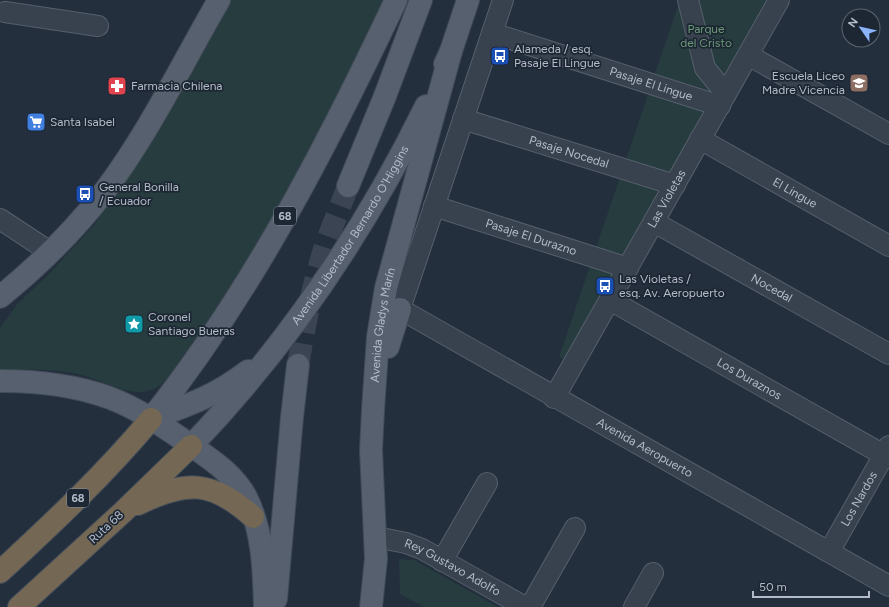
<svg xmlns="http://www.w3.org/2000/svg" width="889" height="607" viewBox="0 0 889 607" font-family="Figtree,sans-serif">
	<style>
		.green { fill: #263c3f }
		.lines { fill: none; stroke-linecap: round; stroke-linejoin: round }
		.major-tunnel { stroke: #3a4453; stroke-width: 22; stroke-dasharray: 22 11; stroke-linecap: butt }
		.minor-casing { stroke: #565f6c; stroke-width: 22 }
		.major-casing { stroke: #414a57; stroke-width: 24 }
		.highway-casing { stroke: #434c59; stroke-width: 24 }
		.minor { stroke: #38414e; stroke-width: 20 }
		.major { stroke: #56606e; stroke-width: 22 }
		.highway { stroke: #746855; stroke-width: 22 }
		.labels { text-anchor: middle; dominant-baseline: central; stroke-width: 3.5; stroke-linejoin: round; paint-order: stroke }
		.shield { fill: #1d2633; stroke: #878f9c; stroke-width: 1 }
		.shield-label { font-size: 11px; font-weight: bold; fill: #b4bcc9 }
		.park-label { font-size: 12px; fill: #6b9a76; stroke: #1d2633 }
		.poi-label { font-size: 12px; fill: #b4bcc9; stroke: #1d2633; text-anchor: start }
		.street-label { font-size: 12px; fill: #b4bcc9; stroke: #1d2633 }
	</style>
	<rect width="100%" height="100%" fill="#242f3e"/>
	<!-- green -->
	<path class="green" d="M229,0H385L304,167L230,292L168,379C160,386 151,392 140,392C121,392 98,379 79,374C53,368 26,370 0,370V329L2,325L18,303L47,276L94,225L120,188L145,152Z
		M680,0H767L565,360L559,357Z
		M399,559L414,560L498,607H424L400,594Z"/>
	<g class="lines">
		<!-- major-tunnel -->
		<path class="major-tunnel" d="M298,365C305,324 313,283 326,243C333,224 341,205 348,186"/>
		<defs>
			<g id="minor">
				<path id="s1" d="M503,0L400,309L889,586"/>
				<path d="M688,0L705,68L726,94"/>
				<path d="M5,12L98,26"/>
				<path id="s2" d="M492,33L720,106"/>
				<path d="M748,55L889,134"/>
				<path id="s3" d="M463,119L675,185"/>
				<path id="s4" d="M700,139L889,246"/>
				<path id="s5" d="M434,206L628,268"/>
				<path d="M0,219L50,252"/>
				<path id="s6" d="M654,222L889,354"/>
				<path id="s7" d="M610,300L889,458"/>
				<path id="s8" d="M554,398L779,0"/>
				<path id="s9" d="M376,537L406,543L422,549L525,607"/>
				<path id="s10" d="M829,552L889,446"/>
				<path d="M442,561L487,483"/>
				<path d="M530,607L575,528"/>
				<path d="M634,607L653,573"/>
			</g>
			<g id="major">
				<path d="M445,64L451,51L468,0"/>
				<path d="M348,186L385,96L421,0"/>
				<path d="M0,297C38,266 74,231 104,192C148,134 182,64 219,0"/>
				<path d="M388,347L400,309"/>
				<path d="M0,381C38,381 75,385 110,398C139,409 164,427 189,444C210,459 233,473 246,497C263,530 264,571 265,607"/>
				<path d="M151,419C252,292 327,146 396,0"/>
				<path d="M151,419C188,405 216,396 248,371"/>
				<path id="s11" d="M191,446C287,346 365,230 426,106"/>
				<path d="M276,599L292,417L298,365"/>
				<path id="s12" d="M371,607L376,559L371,450L373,410L378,337L386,288L451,51"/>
			</g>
			<path id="highway" d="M138,504C186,480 212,480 253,517
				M0,572C53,523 105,474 151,419
				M19,607L123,512L191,446"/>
		</defs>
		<!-- minor casing -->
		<use href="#minor" class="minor-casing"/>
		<!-- major casing -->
		<use href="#major" class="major-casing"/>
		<!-- highway casing -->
		<use href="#highway" class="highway-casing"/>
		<!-- minor -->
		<use href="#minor" class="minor"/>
		<!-- major -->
		<use href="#major" class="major"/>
		<!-- highway -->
		<use href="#highway" class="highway"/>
	</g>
	<!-- icons -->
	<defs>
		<symbol id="bus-square" viewBox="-11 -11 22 22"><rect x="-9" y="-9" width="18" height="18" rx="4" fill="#1a4fb4" stroke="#1d2633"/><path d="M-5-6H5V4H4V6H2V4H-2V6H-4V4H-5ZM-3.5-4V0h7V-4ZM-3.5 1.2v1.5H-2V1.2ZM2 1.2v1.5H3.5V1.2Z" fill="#fff"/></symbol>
		<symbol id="school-square" viewBox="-11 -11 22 22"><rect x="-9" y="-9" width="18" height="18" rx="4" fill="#8d6e63" stroke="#1d2633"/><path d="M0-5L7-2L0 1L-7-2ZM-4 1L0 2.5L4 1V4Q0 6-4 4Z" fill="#fff"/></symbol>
		<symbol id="pharmacy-square" viewBox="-11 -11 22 22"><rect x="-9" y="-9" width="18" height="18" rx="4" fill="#e0444e" stroke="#1d2633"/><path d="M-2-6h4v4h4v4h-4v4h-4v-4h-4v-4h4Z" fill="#fff"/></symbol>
		<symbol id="supermarket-square" viewBox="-11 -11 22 22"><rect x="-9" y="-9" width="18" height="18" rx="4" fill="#3f7fe0" stroke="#1d2633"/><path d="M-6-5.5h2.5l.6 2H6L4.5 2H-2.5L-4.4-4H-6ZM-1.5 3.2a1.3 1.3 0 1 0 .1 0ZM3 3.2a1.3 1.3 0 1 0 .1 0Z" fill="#fff"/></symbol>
		<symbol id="sight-square" viewBox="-11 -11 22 22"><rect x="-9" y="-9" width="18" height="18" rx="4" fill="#0f9aa8" stroke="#1d2633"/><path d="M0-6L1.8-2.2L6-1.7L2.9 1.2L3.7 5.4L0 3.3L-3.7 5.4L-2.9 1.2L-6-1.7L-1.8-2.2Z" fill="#fff"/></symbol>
	</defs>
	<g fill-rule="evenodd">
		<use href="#bus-square" x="489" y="45" width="22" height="22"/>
		<use href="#school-square" x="848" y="72" width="22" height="22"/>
		<use href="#pharmacy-square" x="106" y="75" width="22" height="22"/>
		<use href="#supermarket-square" x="25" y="111" width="22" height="22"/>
		<use href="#bus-square" x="74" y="183" width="22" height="22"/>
		<use href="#bus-square" x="594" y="275" width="22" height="22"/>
		<use href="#sight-square" x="123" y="313" width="22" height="22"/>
	</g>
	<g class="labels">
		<!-- shield labels -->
		<g class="shield">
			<rect x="274" y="207" width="22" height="18" rx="3"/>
			<rect x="67" y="489" width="22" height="18" rx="3"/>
		</g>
		<g class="shield-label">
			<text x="285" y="216">68</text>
			<text x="78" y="498">68</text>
		</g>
		<!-- park labels -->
		<g class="park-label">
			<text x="706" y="29">Parque<tspan x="706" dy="14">del Cristo</tspan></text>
		</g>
		<!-- poi labels -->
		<g class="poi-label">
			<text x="514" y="49">Alameda / esq.<tspan x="514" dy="14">Pasaje El Lingue</tspan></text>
			<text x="845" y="76" text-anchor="end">Escuela Liceo<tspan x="845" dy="14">Madre Vicencia</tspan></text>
			<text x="131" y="86">Farmacia Chilena</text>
			<text x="50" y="122">Santa Isabel</text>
			<text x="99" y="187">General Bonilla<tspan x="99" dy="14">/ Ecuador</tspan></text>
			<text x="619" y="279">Las Violetas /<tspan x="619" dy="14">esq. Av. Aeropuerto</tspan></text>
			<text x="148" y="317">Coronel<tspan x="148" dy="14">Santiago Bueras</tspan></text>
		</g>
		<!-- street labels -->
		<g class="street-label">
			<text stroke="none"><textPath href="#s2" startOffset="167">Pasaje El Lingue</textPath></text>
			<text stroke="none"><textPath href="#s3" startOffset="111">Pasaje Nocedal</textPath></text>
			<text stroke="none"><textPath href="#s4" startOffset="109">El Lingue</textPath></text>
			<text stroke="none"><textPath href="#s8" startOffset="229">Las Violetas</textPath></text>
			<text stroke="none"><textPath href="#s11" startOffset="265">Avenida Libertador Bernardo O'Higgins</textPath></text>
			<text stroke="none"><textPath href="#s5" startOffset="102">Pasaje El Durazno</textPath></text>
			<text stroke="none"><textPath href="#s6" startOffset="135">Nocedal</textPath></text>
			<text stroke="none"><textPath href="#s12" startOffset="283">Avenida Gladys Marín</textPath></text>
			<text stroke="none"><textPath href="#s7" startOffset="160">Los Duraznos</textPath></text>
			<text stroke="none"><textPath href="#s1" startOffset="607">Avenida Aeropuerto</textPath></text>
			<text stroke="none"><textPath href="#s10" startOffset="61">Los Nardos</textPath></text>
			<text transform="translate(106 527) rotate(-43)">Ruta 68</text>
			<text stroke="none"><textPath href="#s9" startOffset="83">Rey Gustavo Adolfo</textPath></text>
		</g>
	</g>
	<!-- north arrow -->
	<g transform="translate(861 28) rotate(304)"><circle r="19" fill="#1d2633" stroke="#59626f"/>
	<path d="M0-3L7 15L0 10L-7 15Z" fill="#8ab4f8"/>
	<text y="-6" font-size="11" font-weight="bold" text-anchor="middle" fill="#b4bcc9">N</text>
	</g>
	<!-- scale -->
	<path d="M753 591v6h116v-6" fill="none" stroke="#b4bcc9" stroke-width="2"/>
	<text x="759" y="591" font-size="12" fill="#b4bcc9" stroke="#1d2633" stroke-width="3" paint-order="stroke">50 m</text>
</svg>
